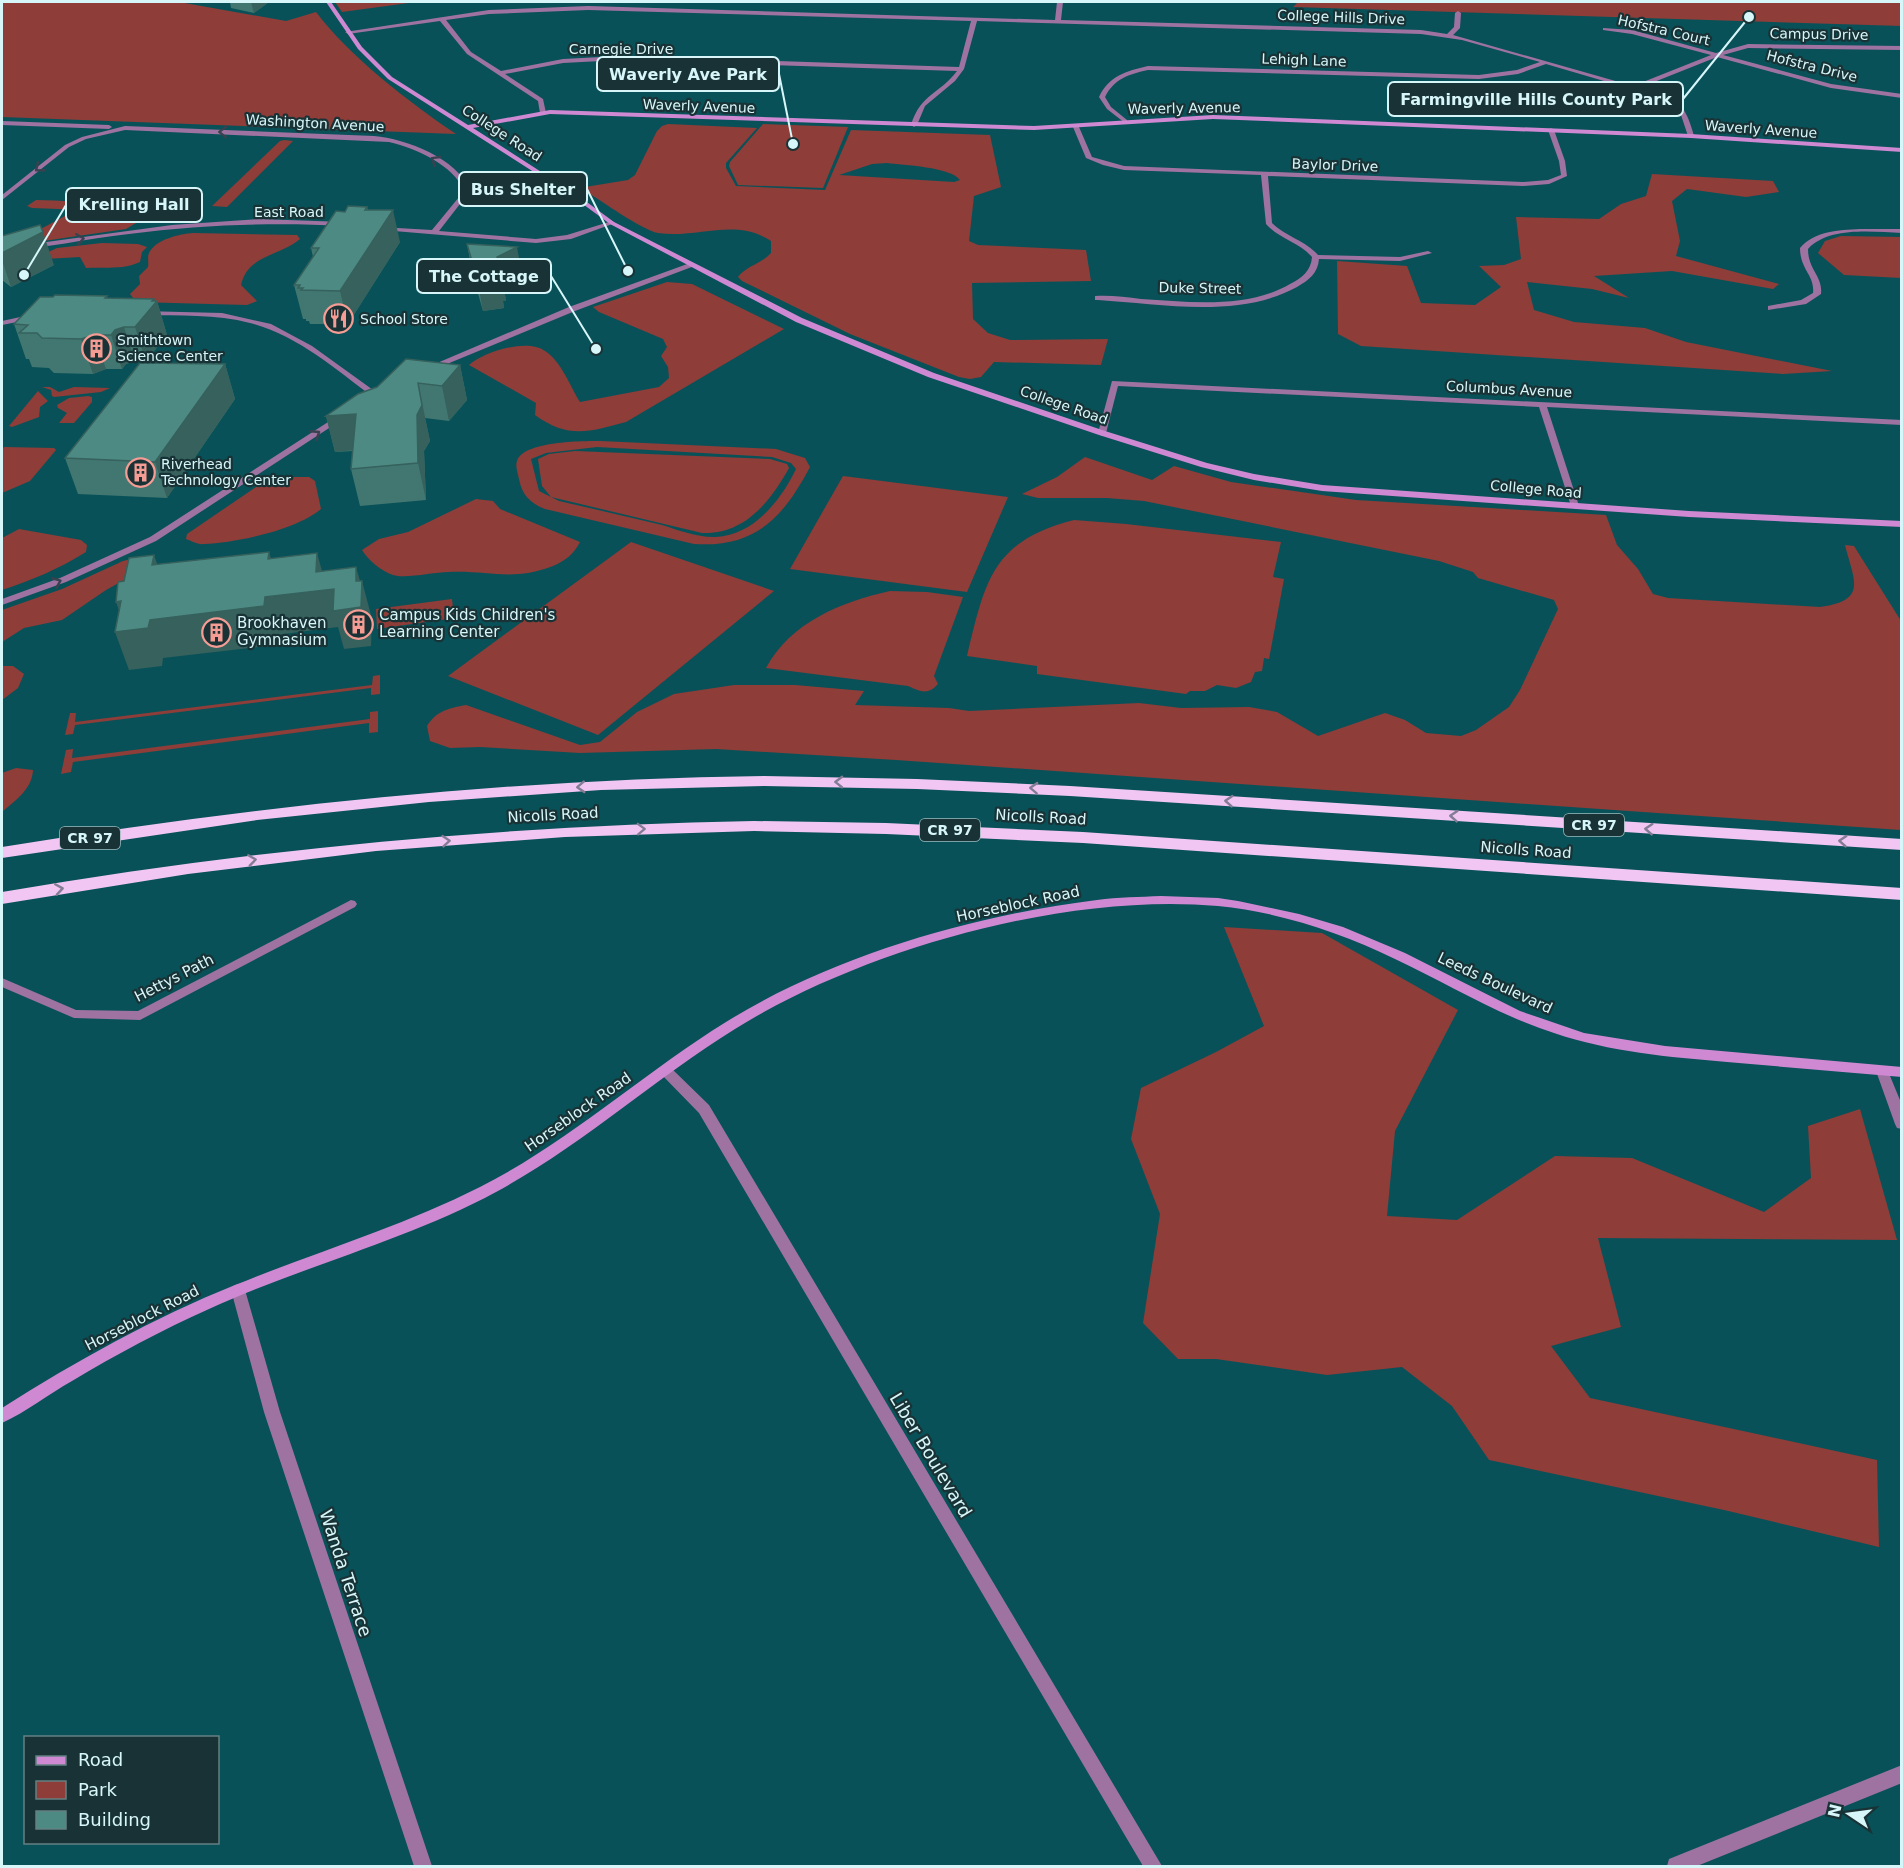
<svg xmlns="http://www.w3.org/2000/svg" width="1903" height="1868" viewBox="0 0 1903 1868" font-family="'DejaVu Sans',sans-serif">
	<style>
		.green { fill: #8e3d39; fill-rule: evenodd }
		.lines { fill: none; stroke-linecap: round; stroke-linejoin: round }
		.street { fill: #9f73a1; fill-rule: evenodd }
		.secondary { fill: #cf89d2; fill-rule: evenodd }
		.highway { fill: #f1c6f3; fill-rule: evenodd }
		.wall { fill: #427771 }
		.shaded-wall { fill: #36615c }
		.building { fill: #4d8a83; stroke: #36615c; stroke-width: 1.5 }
		.oneway { stroke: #3a4250 }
		.oneway2 { stroke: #847c94 }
		.labels { text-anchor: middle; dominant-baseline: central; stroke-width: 4.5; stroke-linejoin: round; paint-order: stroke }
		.far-street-label { font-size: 14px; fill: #d7f6f9; stroke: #183235 }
		.far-poi-label { font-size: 14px; fill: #d7f6f9; stroke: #183235; text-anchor: start }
		.shield { fill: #183235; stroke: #9ebbbe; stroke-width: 1.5 }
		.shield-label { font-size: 14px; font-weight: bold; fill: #d7f6f9 }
		.poi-label { font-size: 15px; fill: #d7f6f9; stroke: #183235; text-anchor: start }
		.street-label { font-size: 15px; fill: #d7f6f9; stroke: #183235 }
		.near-street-label { font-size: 18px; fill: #d7f6f9; stroke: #183235 }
		.leader { fill: none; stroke: #d7f6f9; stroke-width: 2 }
		.callout-dot { fill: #d7f6f9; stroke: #183235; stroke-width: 2 }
		.callout { fill: #183235; stroke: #d7f6f9; stroke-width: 2 }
		.callout-label { font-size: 16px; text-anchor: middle; font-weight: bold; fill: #d7f6f9 }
	</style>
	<rect width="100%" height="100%" fill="#095158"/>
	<!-- green -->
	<path class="green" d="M2,2H179L286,21L316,12C349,56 410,103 456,134L2,117Z
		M335,2H416L342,12Z
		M1298,2H1901L1902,26L1293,7Z
		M668,124L757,128L726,163V168L736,186L825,190L851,130L990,135L1001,187L974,196L969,241L978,245L1086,250L1091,281L972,283L973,319L988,333L1010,340L1108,339L1101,365L994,362L981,377L970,379L959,377L850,334L742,281L738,277C746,266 761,264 771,253V241C735,217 697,239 658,233C642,230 602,201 585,191V187L628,180L635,175L657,131L662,126ZM887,163C903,165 951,167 960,180L954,182L839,175L872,164Z
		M763,124L848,127L823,188L738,185L729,166L730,162Z
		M284,140L293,141L227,207L212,206L280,141Z
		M1652,174L1773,181L1779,192L1746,197L1687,189L1672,201L1680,241L1676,256L1779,284L1773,289L1672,271L1594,276L1629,298L1592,289L1527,282L1534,310L1574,322L1645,328L1686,342L1832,371L1783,374L1361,346L1338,334L1337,261L1407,266L1421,303L1475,305L1501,287L1479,266L1504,265L1521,259L1516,217L1599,219L1621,204L1646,196Z
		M36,200C86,201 134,207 184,210L191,214L32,208L27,206Z
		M79,214L124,215L135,220L136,223L126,229L2,247V237L33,233L65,216Z
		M193,233L297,235L300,239C281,256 248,254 241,285L257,301L247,305L136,302L130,294L140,284L139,276L148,267C149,263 147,257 149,253C156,239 180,234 193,233Z
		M1841,236L1901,237V278L1844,275L1818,253L1825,241Z
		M102,243L138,244L147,247L142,252L140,262C122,270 105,267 86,268L80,257L45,259L42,255L57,248Z
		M667,282L692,284L784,329L626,422C589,432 568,439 535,415L536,403L469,365C484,352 527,338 545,351C561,361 570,386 580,402L659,387L669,378L668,367L661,356L667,347L663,339L599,312L593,307Z
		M42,387H50L59,392L74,387L110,388L101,392L54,397L52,396L51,390Z
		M38,391L48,401L40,407L39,417L12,427L9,426Z
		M88,396L92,397V402L74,423H59L67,413L58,408L57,405L69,398Z
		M600,441L776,449L805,458L810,467C783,518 755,548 694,544L545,509C530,503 522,495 519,479C518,474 515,466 517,461C523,441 583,441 600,441ZM597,447L772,457L791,463L796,469C781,500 754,535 716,537C699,538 678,530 662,525C628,517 594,509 559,501L539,491L531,459L546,453Z
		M5,447L54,448L56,450L30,481L2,493V448Z
		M575,451L770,459L787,464L789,468C770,502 744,535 702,533L551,497L542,486L538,459L549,454Z
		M1085,457L1152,480L1174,466L1231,482L1356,500L1606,515L1617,545L1638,569L1653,594L1668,598L1820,607C1868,600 1854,581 1845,545L1854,546L1901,621V830L896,760L716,749L580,753L480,747L450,748L430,741L427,726C436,711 449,708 466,705L580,745L600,742L637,712L674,694L734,685H795L864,691L855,705L949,708L969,711L1139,703L1181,708L1249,707L1277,712L1318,736L1385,713L1405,720L1426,733L1461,736L1476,730L1509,707L1520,690L1558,609L1554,600L1478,578L1473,572L1439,561L1144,501L1107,498H1038L1022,494L1057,477Z
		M843,476L1008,497L967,592L790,569Z
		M294,477H309L315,481L321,509C296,530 236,543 204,544C198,545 192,541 186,539L187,534L259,485Z
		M476,499L493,501L500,509L580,542C574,554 565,561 553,566C512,582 489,570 448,572C435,572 405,579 393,575C381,571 368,560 362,550L379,539L408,532Z
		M1074,520L1126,524L1281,542L1273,577L1284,579L1269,659L1264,658L1262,671L1255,672L1251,682L1236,688L1217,685L1205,691H1190L1186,694L1037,674V666L967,656C985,581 992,541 1074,520Z
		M19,529L81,540L87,545L86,552C59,569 32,580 2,590V538Z
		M631,542L774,591L598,735L448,676Z
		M139,557L144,569L106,590L62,620L24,628L2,642V610L62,589L123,561Z
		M890,591L927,592L963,597L934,676L938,684C928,695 921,692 908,686L766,668C791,622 841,602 890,591Z
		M452,599L454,618L377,629L376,609Z
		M2,666H13L24,674L18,688L2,700Z
		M380,675V694L371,695V688L75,725L73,734L65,735L70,713H76L75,722L372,685L373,676Z
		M378,711V732L369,733V723L73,762L71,772L61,774L66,750L73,749L72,758L370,719V712Z
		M16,768L33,770C32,789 16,800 2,812V773Z
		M1224,927L1322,933L1458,1010L1395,1131L1387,1216L1457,1220L1555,1156L1632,1158L1764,1212L1811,1178L1808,1126L1860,1109L1897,1240L1598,1238L1621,1327L1551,1346L1590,1398L1877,1460L1879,1547L1724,1510L1489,1460L1452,1406L1402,1367L1327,1375L1216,1359H1178L1143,1323L1160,1214L1131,1139L1141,1088L1216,1052L1264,1026Z"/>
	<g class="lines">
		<!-- street -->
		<path class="street" d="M1057,2H1063L1061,20L1421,30L1447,34L1454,27L1455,13L1458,11L1461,13L1460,28L1453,35L1633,86L1711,55L1632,34L1603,30V28L1632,30L1716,53L1748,44L1902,46V50L1748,48L1723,55L1831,84L1902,94V98L1831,88L1717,57L1639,88C1674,98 1684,98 1694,136L1691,138L1688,136L1680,112L1674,106L1662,98L1546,64L1518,74L1479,79L1148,70C1129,74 1114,79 1105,97L1111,107L1127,120V122L1125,123L1107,109L1099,97C1109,76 1126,71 1148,66L1479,75L1517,70L1540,62L1462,40L1421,34L977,21L964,69L955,81L925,106L917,125L914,127L911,125C921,93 940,94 957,71L620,60L563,63L505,74L543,99L546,113L543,115L540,113L538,101L467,54L440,21L348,34L345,32L489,10L588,6L1055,20ZM588,10L971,21L959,67L620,56L563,59L501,71L471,52L446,20L489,14Z
			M2,121L109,125L112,127L109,129L2,125Z
			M1076,125L1079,127L1092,157L1124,166L1523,182L1548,180L1561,175L1559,161L1548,130L1551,128L1554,130L1565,161L1567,176L1549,184L1523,186L1268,176L1272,223C1286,237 1305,240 1318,255L1400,257L1428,251L1432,253L1400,261L1319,259C1318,273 1309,280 1297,287C1239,319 1162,304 1098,300H1095V296C1110,295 1126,297 1141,299C1190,302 1247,309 1290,284C1302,278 1311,271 1312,257C1299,242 1279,239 1266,224L1261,175L1124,170L1103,165L1086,158L1073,127Z
			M125,126L374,136C406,139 458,158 470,191L439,231L536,239L567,235L612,221L615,223L571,239L536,243L382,230L380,229V227L432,230L464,191C454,165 415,148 389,142L125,130L86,139L69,147L2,200V195L65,145L82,137Z
			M259,219L344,222L347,224L344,226C272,222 201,225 129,234C86,239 44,248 2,252V248L172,225Z
			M1860,229H1902V233C1873,232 1829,226 1808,249C1808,270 1823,276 1821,294L1806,304L1768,310V306L1801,300L1813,293C1815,275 1800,270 1800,248C1815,231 1838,230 1860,229Z
			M690,263L697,265L575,311L430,371L423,369L569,307Z
			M141,311L222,313L271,324L312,346L380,395L373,397C335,369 297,335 250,323C216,314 179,316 144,315L140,313Z
			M34,314H37V318L2,325V321Z
			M1112,381L1902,420V425L1547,407L1579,506L1575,509L1571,506L1539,407L1118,386L1106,433L1102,436L1098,433Z
			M339,415L346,417L156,541L66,582L2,605V599L60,578L150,537Z
			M351,900L355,901L357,904L355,907L140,1020L74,1018L2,987V978L76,1010L138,1011Z
			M666,1066L671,1068L709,1105L1162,1866H1143L699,1113L661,1074L660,1071L661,1068Z
			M1882,1066L1887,1068L1888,1071L1902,1105V1129L1897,1128L1895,1124L1876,1071L1877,1068Z
			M238,1284L243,1286L245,1290L280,1412L432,1866H414L264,1412L231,1290L233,1286Z
			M1902,1765V1783L1697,1866H1667L1669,1859Z"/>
		<!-- secondary -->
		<path class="secondary" d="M326,2H331L362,47L392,77L468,125L550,110L1034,126L1213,115L1691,134L1902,148V152L1691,138L1213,119L1034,130L550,114L473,128L580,197L614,222L802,318L934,373L1105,431L1207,463L1254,474L1322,485L1689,511L1902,521V527L1689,517L1322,491L1254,480L1201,467L1099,435L928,377L796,322L610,224L576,199L388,79L358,49Z
			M1161,896L1218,898L1238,901L1299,914L1343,927L1405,953L1520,1011L1584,1033L1665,1046L1902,1067V1077C1843,1072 1785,1067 1727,1062C1669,1057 1610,1052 1554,1033C1498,1015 1448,984 1395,959C1340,932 1279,912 1218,906C1067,892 863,949 735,1029C653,1080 581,1146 496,1192C405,1241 303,1266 209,1309C162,1330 117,1354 72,1381C49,1394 26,1412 2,1423V1408C76,1361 153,1318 235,1285C316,1252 401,1227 480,1187C569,1142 642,1074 726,1022C832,956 974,915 1097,900C1118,897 1140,897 1161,896Z"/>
		<!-- highway -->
		<path class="highway" d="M764,776L917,779L1070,786L1902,839V850L1070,796L917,789L764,786L601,790L429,802L257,820L2,858V847C255,806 508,779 764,776Z
			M754,821L886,823L1083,832L1902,888V900L1083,843L886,834L754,831L565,837L376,851L188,874L2,904V892C254,849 498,826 754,821Z"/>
	</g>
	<!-- wall -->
	<path class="wall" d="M230,2H269L254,13L231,8Z
		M367,207L368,210L400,242L348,324H310L309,321H306V319H303L294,285L313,257L311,248L345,212Z
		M2,236L54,265L11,287L2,280Z
		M467,244L523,280L504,289L506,301H503L504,308L483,311L473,276Z
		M107,296V298L157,301L167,335L146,361H135L126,364L122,369H106L93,374L54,373L49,368L32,367L29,359H26L14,324L53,297Z
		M225,364L235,399L167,498L78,494L65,458Z
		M460,365L467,400L449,421L425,418L430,441L424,451L426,500L360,506L351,469L353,451L335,452L326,416Z"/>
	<!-- shaded-wall -->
	<path class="shaded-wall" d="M251,2H269L254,13Z
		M393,210L400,242L348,324L340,291Z
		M43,232L54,265L11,287L2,260V253Z
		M517,247L523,280L504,289L506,301H503L504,308L483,311L477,278L496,268L497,257Z
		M107,296L117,329L124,327L135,361L126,364L122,369L111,335L105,298Z
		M154,299L155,304L157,301L167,335L146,361L135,327Z
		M94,335L106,369L93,374L81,339Z
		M225,364L235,399L167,498L155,462Z
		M460,365L467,400L449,421L442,386Z
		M418,383L430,441L424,451L426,500L418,463L417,415Z
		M356,414L365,449L335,452L326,416Z
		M269,552L280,590L316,572L317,553L327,589L356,581V567L362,588V581L372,619L371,646L344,649L338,627L276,635V645L163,658L162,666L129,670L115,632L126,630L116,602L121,601L150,620L268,559Z
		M154,555L167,592L152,565Z"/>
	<!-- building -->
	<path class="building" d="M348,206L367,207L365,210H393L340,291L301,290L303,288H298L300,285H294L319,248H311L336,211L345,212Z
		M40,225L43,232L2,253V236Z
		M467,244L517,247L497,257L501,268H496L498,275L477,278Z
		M55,295L107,296L105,298L154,299L152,301H157L135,327H124L115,330L111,335H94L81,339L42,338L37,333H19L28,325L14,324L40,297H53Z
		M406,359L460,365L442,386L418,383L422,405L417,415L418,463L351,469L356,414L326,416L358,394L377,387Z
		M140,363L225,364L155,462L65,458Z
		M269,552L268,559L317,553L316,572L356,567V581H362L361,607L333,611L334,589L265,597L264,606L150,620L148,628L115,632L121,601L116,602L118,582L124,581L129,558L154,555L152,565Z"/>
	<!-- one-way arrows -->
	<defs><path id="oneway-chevron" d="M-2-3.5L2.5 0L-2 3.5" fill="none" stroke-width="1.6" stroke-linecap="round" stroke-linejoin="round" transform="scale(1.5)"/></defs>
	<g class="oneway">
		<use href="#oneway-chevron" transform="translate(223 132) rotate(-178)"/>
		<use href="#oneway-chevron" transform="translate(435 160) rotate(-149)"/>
		<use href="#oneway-chevron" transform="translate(39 168) rotate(141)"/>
		<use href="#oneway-chevron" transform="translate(80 239) rotate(-8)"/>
		<use href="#oneway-chevron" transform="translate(316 434) rotate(-33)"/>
		<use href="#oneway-chevron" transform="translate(57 582) rotate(-22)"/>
	</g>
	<g class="oneway2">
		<use href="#oneway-chevron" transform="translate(839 782) rotate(-179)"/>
		<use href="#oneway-chevron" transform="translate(581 787) rotate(177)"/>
		<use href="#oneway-chevron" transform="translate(1034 788) rotate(-177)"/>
		<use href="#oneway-chevron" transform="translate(1229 801) rotate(-176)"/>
		<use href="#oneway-chevron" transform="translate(1454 816) rotate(-176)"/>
		<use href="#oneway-chevron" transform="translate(641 829) rotate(-2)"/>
		<use href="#oneway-chevron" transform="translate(1649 829) rotate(-176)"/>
		<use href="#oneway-chevron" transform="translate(446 841) rotate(-5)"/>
		<use href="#oneway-chevron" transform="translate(1843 841) rotate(-176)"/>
		<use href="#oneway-chevron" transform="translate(252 860) rotate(-8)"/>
		<use href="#oneway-chevron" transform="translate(59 889) rotate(-9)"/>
	</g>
	<!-- icons -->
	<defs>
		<symbol id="restaurant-ring" viewBox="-11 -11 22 22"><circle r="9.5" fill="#183235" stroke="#f59c94" stroke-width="1.5"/><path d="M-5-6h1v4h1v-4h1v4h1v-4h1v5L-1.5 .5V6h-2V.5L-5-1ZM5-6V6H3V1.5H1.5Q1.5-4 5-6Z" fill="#f59c94"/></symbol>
		<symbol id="building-ring" viewBox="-11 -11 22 22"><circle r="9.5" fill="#183235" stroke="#f59c94" stroke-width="1.5"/><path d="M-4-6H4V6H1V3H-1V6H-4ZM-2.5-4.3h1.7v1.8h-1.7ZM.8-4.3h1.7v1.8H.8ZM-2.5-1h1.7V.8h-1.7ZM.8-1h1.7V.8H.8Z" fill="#f59c94"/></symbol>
	</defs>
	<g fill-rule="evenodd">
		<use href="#restaurant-ring" x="322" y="302" width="33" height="33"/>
		<use href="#building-ring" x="80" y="332" width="33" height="33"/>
		<use href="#building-ring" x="124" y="456" width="33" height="33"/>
		<use href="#building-ring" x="342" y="608" width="33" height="33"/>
		<use href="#building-ring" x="200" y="616" width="33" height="33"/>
	</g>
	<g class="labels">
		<!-- far-street labels -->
		<g class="far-street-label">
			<text transform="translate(1341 17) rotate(2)">College Hills Drive</text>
			<text transform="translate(1664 30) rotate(13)">Hofstra Court</text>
			<text transform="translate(1819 34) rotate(1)">Campus Drive</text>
			<text x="621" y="49">Carnegie Drive</text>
			<text transform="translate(1304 60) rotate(2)">Lehigh Lane</text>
			<text transform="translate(1812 66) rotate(14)">Hofstra Drive</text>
			<text transform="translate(699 106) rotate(2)">Waverly Avenue</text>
			<text transform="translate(1184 108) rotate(-1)">Waverly Avenue</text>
			<text transform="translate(315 123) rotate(3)">Washington Avenue</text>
			<text transform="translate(1761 129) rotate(4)">Waverly Avenue</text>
			<text transform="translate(502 133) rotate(33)">College Road</text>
			<text transform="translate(1335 165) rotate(2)">Baylor Drive</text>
			<text x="289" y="212">East Road</text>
			<text transform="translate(1200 288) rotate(1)">Duke Street</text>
			<text transform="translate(1509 389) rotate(3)">Columbus Avenue</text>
			<text transform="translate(1064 405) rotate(19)">College Road</text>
			<text transform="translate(1536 489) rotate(5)">College Road</text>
		</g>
		<!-- far-poi labels -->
		<g class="far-poi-label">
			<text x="360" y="319">School Store</text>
			<text x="117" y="340">Smithtown<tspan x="117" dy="16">Science Center</tspan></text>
			<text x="161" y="464">Riverhead<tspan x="161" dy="16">Technology Center</tspan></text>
		</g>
		<!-- shield labels -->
		<g class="shield">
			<rect x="1564" y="814" width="60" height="22" rx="4.5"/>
			<rect x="920" y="819" width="60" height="22" rx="4.5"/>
			<rect x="60" y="827" width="60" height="22" rx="4.5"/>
		</g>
		<g class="shield-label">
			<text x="1594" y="825">CR 97</text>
			<text x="950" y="830">CR 97</text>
			<text x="90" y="838">CR 97</text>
		</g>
		<!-- poi labels -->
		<g class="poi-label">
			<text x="379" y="615">Campus Kids Children's<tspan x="379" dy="17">Learning Center</tspan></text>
			<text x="237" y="623">Brookhaven<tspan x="237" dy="17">Gymnasium</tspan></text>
		</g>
		<!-- street labels -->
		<g class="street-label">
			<text transform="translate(553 815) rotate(-3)">Nicolls Road</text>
			<text transform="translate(1041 817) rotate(3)">Nicolls Road</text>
			<text transform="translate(1526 850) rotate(4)">Nicolls Road</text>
			<text transform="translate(1018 904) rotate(-12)">Horseblock Road</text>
			<text transform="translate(174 978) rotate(-27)">Hettys Path</text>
			<text transform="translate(1495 983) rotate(25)">Leeds Boulevard</text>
			<text transform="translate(578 1112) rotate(-35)">Horseblock Road</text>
			<text transform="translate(142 1318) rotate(-27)">Horseblock Road</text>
		</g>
		<!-- near-street labels -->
		<g class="near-street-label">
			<text transform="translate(931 1455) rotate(59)">Liber Boulevard</text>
			<text transform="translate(346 1573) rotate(72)">Wanda Terrace</text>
		</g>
	</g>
	<!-- callouts -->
	<path class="leader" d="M793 144L779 74M1749 17L1683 99M628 271L587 189M24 275L66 205M596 349L551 276"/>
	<g class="callout-dot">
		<circle cx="793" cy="144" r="6"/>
		<circle cx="1749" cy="17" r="6"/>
		<circle cx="628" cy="271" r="6"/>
		<circle cx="24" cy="275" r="6"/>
		<circle cx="596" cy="349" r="6"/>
	</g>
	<g class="callout">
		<rect x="597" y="57" width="182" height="34" rx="6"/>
		<rect x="1388" y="82" width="295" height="34" rx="6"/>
		<rect x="459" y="172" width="128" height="34" rx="6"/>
		<rect x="66" y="188" width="136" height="34" rx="6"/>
		<rect x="417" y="259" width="134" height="34" rx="6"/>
	</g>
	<g class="callout-label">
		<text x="688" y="80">Waverly Ave Park</text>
		<text x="1536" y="105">Farmingville Hills County Park</text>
		<text x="523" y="195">Bus Shelter</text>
		<text x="134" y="210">Krelling Hall</text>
		<text x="484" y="282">The Cottage</text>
	</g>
	<!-- border -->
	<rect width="1903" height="1868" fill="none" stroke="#d7f6f9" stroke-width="6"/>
	<!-- legend -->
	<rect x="24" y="1736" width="195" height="108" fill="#183235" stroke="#648083" stroke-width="1.5"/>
	<rect x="36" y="1756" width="30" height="9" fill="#cf89d2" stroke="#648083" stroke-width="1.5"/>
	<text x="78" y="1766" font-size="18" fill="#d7f6f9">Road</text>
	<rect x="36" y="1781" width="30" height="18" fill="#8e3d39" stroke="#648083" stroke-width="1.5"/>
	<text x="78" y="1796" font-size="18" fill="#d7f6f9">Park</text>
	<rect x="36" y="1811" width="30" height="18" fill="#4d8a83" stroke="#648083" stroke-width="1.5"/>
	<text x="78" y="1826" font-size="18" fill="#d7f6f9">Building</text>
	<!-- north arrow -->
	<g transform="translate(1849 1814) rotate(283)" stroke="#183235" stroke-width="4.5" paint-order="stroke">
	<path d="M0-4.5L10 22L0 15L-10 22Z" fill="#d7f6f9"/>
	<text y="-9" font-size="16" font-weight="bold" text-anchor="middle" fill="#d7f6f9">N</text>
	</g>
</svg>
